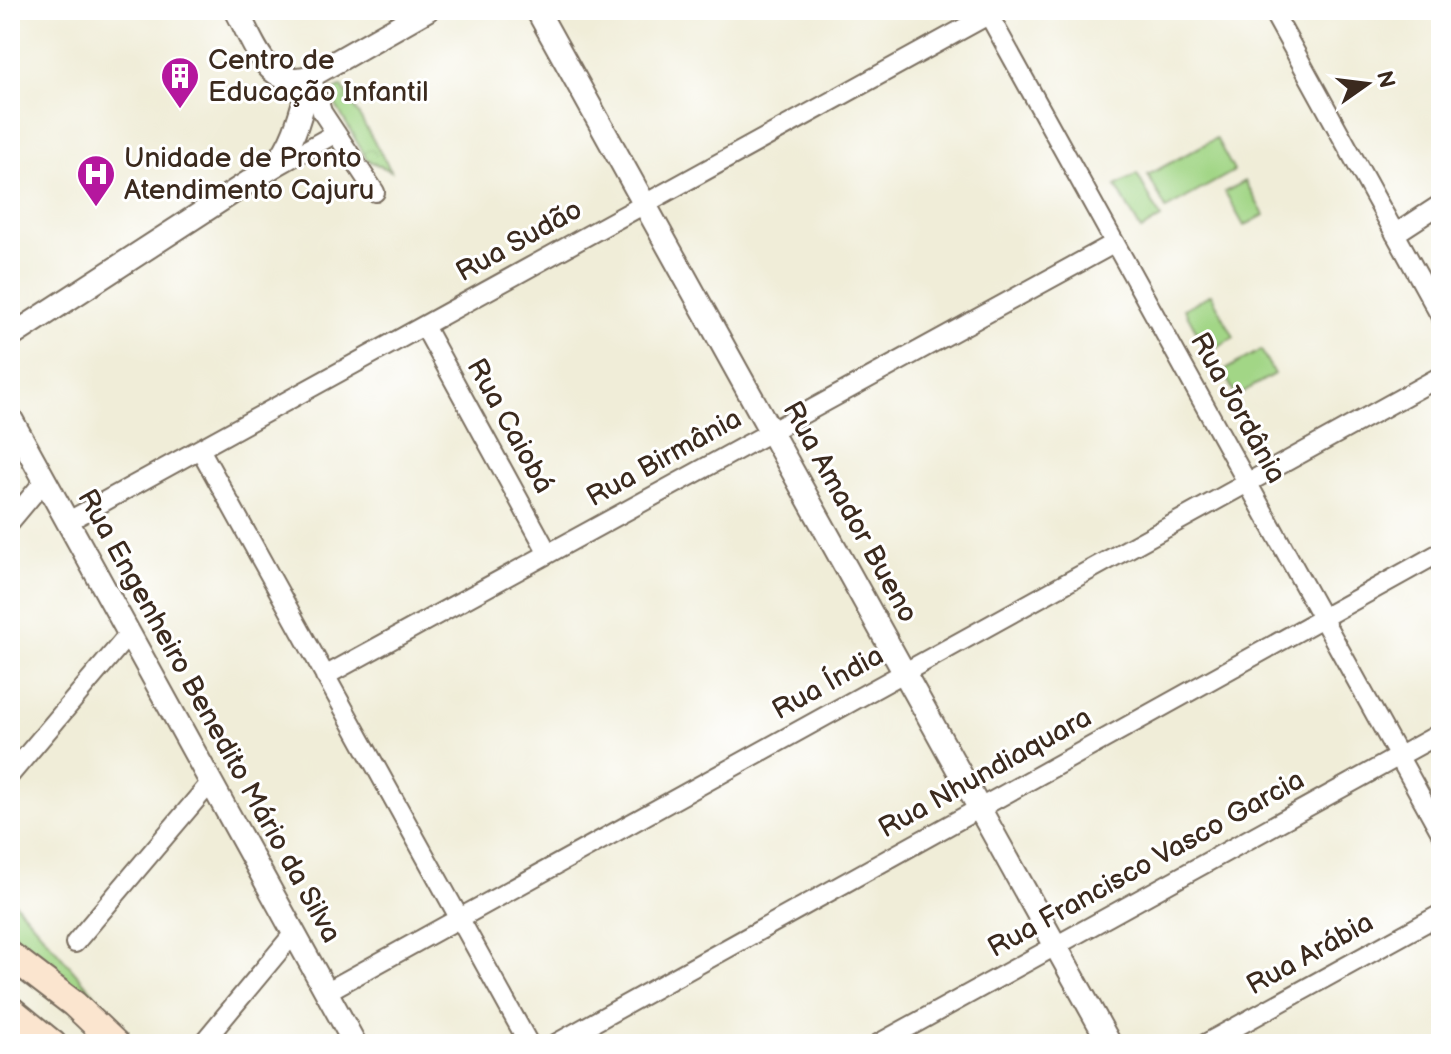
<svg xmlns="http://www.w3.org/2000/svg" width="1451" height="1054" viewBox="0 0 1451 1054" font-family="'Balsamiq Sans',sans-serif">
	<style>
		.green { fill: #a2d686; stroke: #6e8052; stroke-width: 2 }
		.park { fill: url(#park-crowns); stroke: #6e8052; stroke-width: 2 }
		.lines { fill: none; stroke-linecap: round; stroke-linejoin: round }
		.minor-casing { stroke: #7a6e5f; stroke-width: 22 }
		.tertiary-casing { stroke: #7a6e5f; stroke-width: 26 }
		.secondary-casing { stroke: #7a6e5f; stroke-width: 30 }
		.minor { stroke: #fff; stroke-width: 18 }
		.tertiary { stroke: #fff; stroke-width: 22 }
		.secondary { stroke: #fbe5cf; stroke-width: 26 }
		.labels { text-anchor: middle; dominant-baseline: central; stroke-width: 6; stroke-linejoin: round; paint-order: stroke }
		.poi-label { font-size: 28px; fill: #3b2a1e; stroke: #fff; text-anchor: start }
		.street-label { font-size: 28px; fill: #3b2a1e; stroke: #fff }
	</style>
	<defs>
		<pattern id="park-crowns" width="20" height="18" patternUnits="userSpaceOnUse" patternTransform="scale(2)"><rect width="20" height="18" fill="#a2d686"/><path d="M2 6a3 3 0 1 1 6 0M12 15a3 3 0 1 1 6 0" fill="none" stroke="#8cb873"/></pattern>
	</defs>
	<rect width="100%" height="100%" fill="#fff"/>
	<filter id="ink" filterUnits="userSpaceOnUse"><feTurbulence type="fractalNoise" baseFrequency=".0125" numOctaves="2"/><feDisplacementMap in="SourceGraphic" scale="16" xChannelSelector="R" yChannelSelector="G"/><feConvolveMatrix kernelMatrix="1 2 1 2 8 2 1 2 1" color-interpolation-filters="sRGB"/></filter>
	<filter id="wash" filterUnits="userSpaceOnUse"><feTurbulence type="fractalNoise" baseFrequency=".006" numOctaves="4" result="noise"/><feDisplacementMap in="SourceGraphic" scale="32" xChannelSelector="R" yChannelSelector="G"/><feGaussianBlur stdDeviation="1.8" result="paint"/><feColorMatrix in="noise" values="0 0 0 0 0 0 0 0 0 0 0 0 0 0 0 0 0 1.4 0 .05"/><feComposite in="paint" operator="in"/></filter>
	<g filter="url(#wash)">
		<rect width="100%" height="100%" fill="#f0edd8"/>
		<!-- green -->
		<path class="green" d="M1216,138L1234,171L1166,209L1148,175Z
			M1137,174L1161,218L1141,230L1116,186Z
			M1245,181L1264,215L1244,226L1225,192Z
			M1211,294L1234,337L1208,352L1184,309Z
			M1261,350L1274,374L1236,396L1223,371Z
			M10,897L109,1011L104,1018L10,943Z"/>
		<!-- park -->
		<path class="park" d="M342,86L391,171L367,160L329,93Z"/>
	</g>
	<g filter="url(#ink)">
		<g class="lines">
			<defs>
				<path id="minor" d="M986,10L1441,833
					M1272,10L1441,317
					M311,76L322,112L375,192
					M274,168L336,133
					M1395,234L1441,204
					M424,326L548,553
					M200,449L529,1044
					M10,522L45,480
					M67,522L997,10
					M325,676L1115,243
					M10,775L129,634
					M75,943L211,782
					M326,992L1441,376
					M202,1044L294,933
					M555,1044L1441,552
					M878,1044L1441,733
					M1205,1044L1441,914"/>
				<path id="tertiary" d="M236,10C254,42 267,92 311,76L427,10
					M537,10L1110,1044
					M10,337L275,165C296,141 302,107 311,76
					M10,417L355,1044
					M10,1037V1044"/>
				<path id="secondary" d="M10,955L74,1004L116,1044
					M10,1009L53,1044"/>
			</defs>
			<!-- minor casing -->
			<use href="#minor" class="minor-casing"/>
			<!-- tertiary casing -->
			<use href="#tertiary" class="tertiary-casing"/>
			<!-- secondary casing -->
			<use href="#secondary" class="secondary-casing"/>
			<!-- minor -->
			<use href="#minor" class="minor"/>
			<!-- tertiary -->
			<use href="#tertiary" class="tertiary"/>
			<!-- secondary -->
			<use href="#secondary" class="secondary"/>
		</g>
	</g>
	<!-- icons -->
	<defs>
		<symbol id="building-pin" viewBox="-11 -11 22 30"><path d="M0 17L-7.5 6A9.5 9.5 0 1 1 7.5 6Z" fill="#b5179e" stroke="#fff"/><path d="M-4-6H4V6H1V3H-1V6H-4ZM-2.5-4.3h1.7v1.8h-1.7ZM.8-4.3h1.7v1.8H.8ZM-2.5-1h1.7V.8h-1.7ZM.8-1h1.7V.8H.8Z" fill="#fff"/></symbol>
		<symbol id="hospital-pin" viewBox="-11 -11 22 30"><path d="M0 17L-7.5 6A9.5 9.5 0 1 1 7.5 6Z" fill="#b5179e" stroke="#fff"/><path d="M-5-5h3v3.5h4V-5h3V5h-3V1.5h-4V5h-3Z" fill="#fff"/></symbol>
	</defs>
	<g fill-rule="evenodd">
		<use href="#building-pin" x="158" y="54" width="44" height="60"/>
		<use href="#hospital-pin" x="74" y="152" width="44" height="60"/>
	</g>
	<g class="labels">
		<!-- poi labels -->
		<g class="poi-label">
			<text x="208" y="60">Centro de<tspan x="208" dy="32">Educação Infantil</tspan></text>
			<text x="124" y="158">Unidade de Pronto<tspan x="124" dy="32">Atendimento Cajuru</tspan></text>
		</g>
		<!-- street labels -->
		<g class="street-label">
			<text transform="translate(519 241) rotate(-29)">Rua Sudão</text>
			<text transform="translate(1238 408) rotate(61)">Rua Jordânia</text>
			<text transform="translate(510 426) rotate(61)">Rua Caiobá</text>
			<text transform="translate(664 458) rotate(-29)">Rua Birmânia</text>
			<text transform="translate(850 512) rotate(61)">Rua Amador Bueno</text>
			<text transform="translate(828 683) rotate(-29)">Rua Índia</text>
			<text transform="translate(209 716) rotate(61)">Rua Engenheiro Benedito Mário da Silva</text>
			<text transform="translate(985 773) rotate(-29)">Rua Nhundiaquara</text>
			<text transform="translate(1146 864) rotate(-29)">Rua Francisco Vasco Garcia</text>
			<text transform="translate(1310 954) rotate(-29)">Rua Arábia</text>
		</g>
	</g>
	<!-- margin -->
	<rect width="1451" height="1054" fill="none" stroke="#fff" stroke-width="40"/>
	<!-- north arrow -->
	<g transform="translate(1367 84) rotate(76)" stroke="#ffffff" stroke-width="6" paint-order="stroke">
	<path d="M0-6L14 30L0 20L-14 30Z" fill="#3b2a1e"/>
	<text y="-12" font-size="22" font-weight="bold" text-anchor="middle" fill="#3b2a1e">N</text>
	</g>
</svg>
